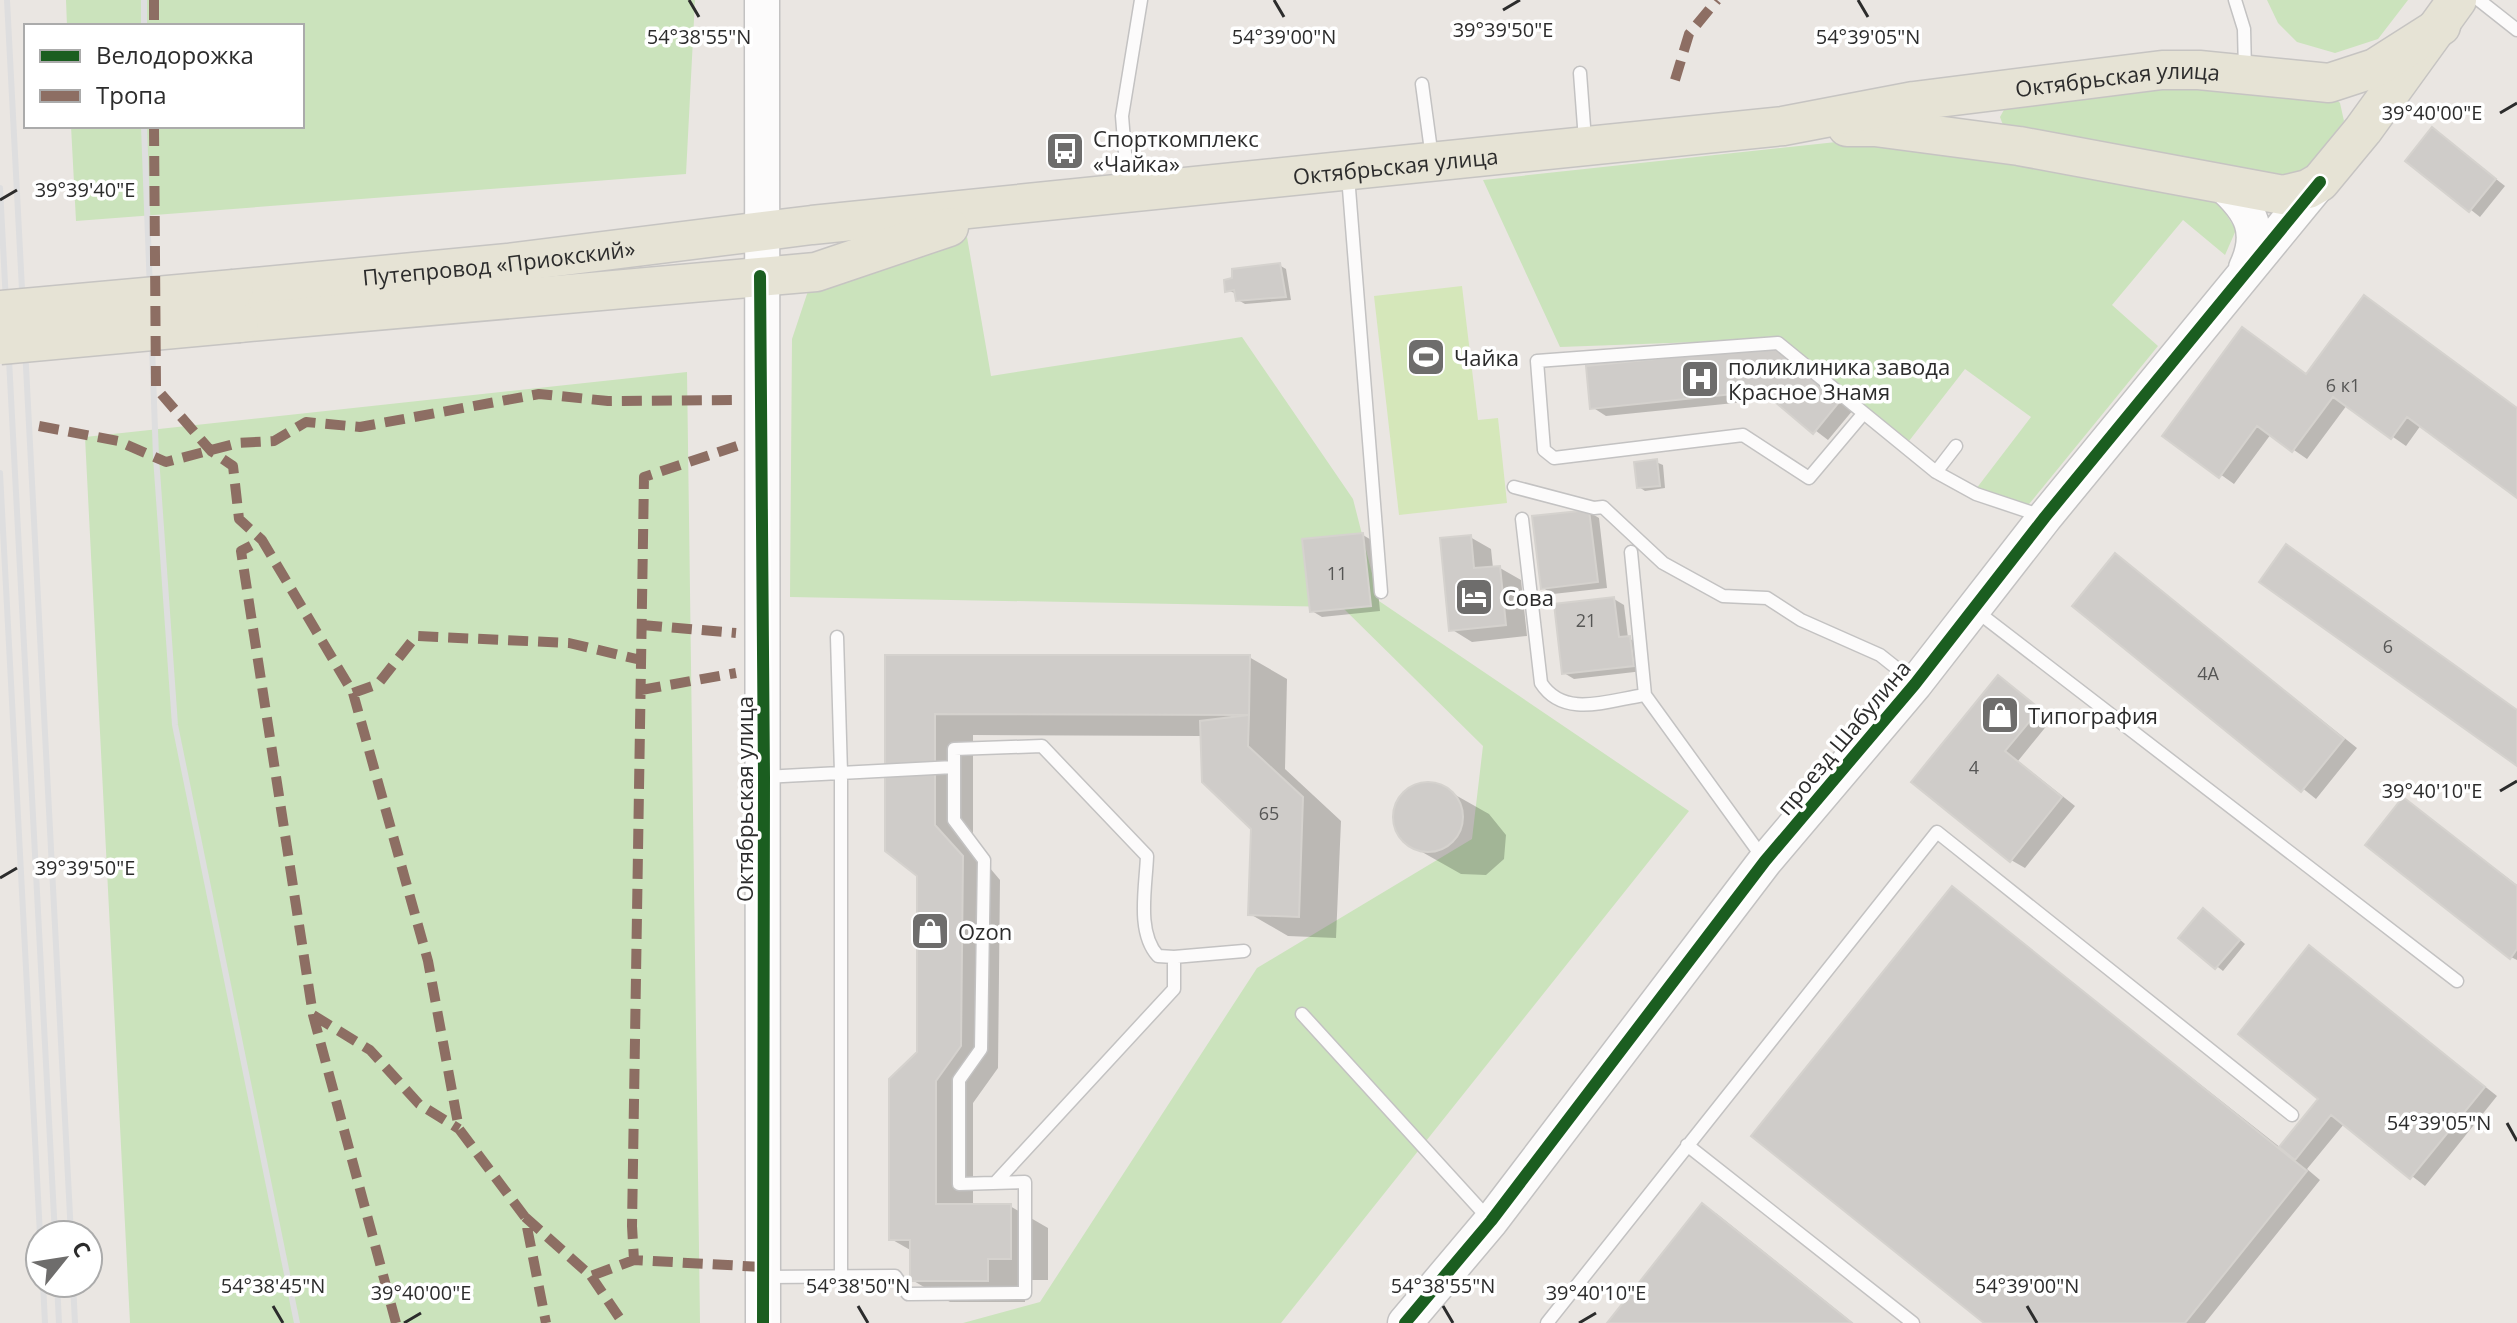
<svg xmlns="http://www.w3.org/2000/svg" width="2517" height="1323" viewBox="0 0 2517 1323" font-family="'Open Sans',sans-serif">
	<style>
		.green { fill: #cbe3bc }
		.pitch { fill: #d5e7ba }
		.shadow { fill: #0003 }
		.building { fill: #cfccc9; stroke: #d5d2ce; stroke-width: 2 }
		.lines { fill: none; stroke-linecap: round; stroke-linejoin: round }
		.lane-casing { stroke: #c3c2c2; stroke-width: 15 }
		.secondary-casing { stroke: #c3c2c2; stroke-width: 37 }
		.primary-casing { stroke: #c6c4c2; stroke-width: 41 }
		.lane { stroke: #fcfbfb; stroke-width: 12 }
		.secondary { stroke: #fcfbfb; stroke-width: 34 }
		.primary { stroke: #e6e3d5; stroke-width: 38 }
		.rail { stroke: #dededf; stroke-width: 6 }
		.primary-bridge-casing { stroke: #c6c4c2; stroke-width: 41; stroke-linecap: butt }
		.primary-bridge { stroke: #e6e3d5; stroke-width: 38 }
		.quiet { stroke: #8d6e63; stroke-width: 10; stroke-dasharray: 20 10; stroke-linecap: butt }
		.cycleway-casing { stroke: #fff; stroke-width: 17 }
		.cycleway { stroke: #1b5e20; stroke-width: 12 }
		.ticks { fill: none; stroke: #2c2c2c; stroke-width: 3 }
		.labels { text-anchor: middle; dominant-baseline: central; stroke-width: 7; stroke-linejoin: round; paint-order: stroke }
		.number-label { font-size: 18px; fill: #565655 }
		.street-label { font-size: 22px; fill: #2c2c2c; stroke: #fff }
		.poi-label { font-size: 22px; fill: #2c2c2c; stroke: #fff; text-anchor: start }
		.ticks-label { font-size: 20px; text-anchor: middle; fill: #2c2c2c; stroke: #fff; stroke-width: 7; stroke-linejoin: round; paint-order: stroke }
	</style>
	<rect width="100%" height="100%" fill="#eae6e2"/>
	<!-- green -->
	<path class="green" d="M66,0H695L686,174L76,221L71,126H302V26H67Z
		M2267,0H2408L2378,39L2335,53L2297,42L2278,23Z
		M2153,85L2334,97L2340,103L2344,121L2308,169L2270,182L2154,151L2003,125L2000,117L2005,108Z
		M1855,140L1938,149L2215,197L2236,230L2225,255L2183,220L2112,305L2158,346L2025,509L1976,489L2031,417L1965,369L1909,441L1782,339L1560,347L1483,180Z
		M967,237L991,376L1242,337L1353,499L1379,601L1689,811L1281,1323H963L1040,1302L1257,968L1472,839L1483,746L1342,607L790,597L792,339L808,291Z
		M687,372L700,1323H130L85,437Z"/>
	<!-- pitch -->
	<path class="pitch" d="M1462,286L1478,420L1498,418L1507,503L1399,515L1374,296Z"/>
	<!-- shadow -->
	<path class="shadow" d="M2433,130L2505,186L2480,217L2408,160Z
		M1279,265L1286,269L1291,300L1245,304L1238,300L1237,294L1227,290Z
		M2365,297L2517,408V495L2421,425L2406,446L2347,405L2307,459L2271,434L2234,484L2165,435L2307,375Z
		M1774,349L1853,410L1828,440L1774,399L1606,416L1592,407Z
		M1656,462L1663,465L1665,488L1645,491L1639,487Z
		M1589,512L1599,518L1607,588L1553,594L1543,588Z
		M1363,535L1373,541L1380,611L1322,617L1312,611Z
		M1470,537L1491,549L1493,568H1500L1521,580L1527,636L1472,642L1451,629Z
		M2116,556L2357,748L2316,799L2075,606Z
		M1614,599L1624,605L1628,638L1640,644L1643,671L1574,679L1564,673Z
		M887,657H1249L1287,679L1285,769L1341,821L1336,938L1288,936L1250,914L1253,828L1202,736L973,735V848L1000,880L998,1068L973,1103V1206H1010L1048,1228V1280H1025V1302H950L912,1280V1251L891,1239L919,1053V875Z
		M1998,677L2053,718L2018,761L2075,806L2025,868L2011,860Z
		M1422,784L1443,788L1489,814L1506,835L1504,859L1486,875L1461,874L1415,848L1399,833L1395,813L1398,803L1404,794Z
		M2403,799L2517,885V960L2511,957Z
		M1952,889L2281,1148L2320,1099L2310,948L2497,1096L2425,1186L2344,1124L2307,1169L2320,1180L2205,1323H1987Z
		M2210,914L2245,944L2223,971L2181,938Z
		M1703,1206L1717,1214L1853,1323H1609Z"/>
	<!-- building -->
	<path class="building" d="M2432,127L2496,179L2469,212L2405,161Z
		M1280,263L1286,297L1236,301L1234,290L1225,292L1224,280L1232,278V269Z
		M2364,295L2517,408V498L2407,417L2391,439L2333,397L2292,452L2257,426L2219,478L2162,436L2242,327L2306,374Z
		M1774,347L1840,401L1813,434L1762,391L1590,409L1586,366Z
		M1657,459L1660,486L1637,488L1634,462Z
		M1589,510L1598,582L1541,589L1532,516Z
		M1363,533L1371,606L1310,612L1302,539Z
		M1471,535L1474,568L1500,566L1506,625L1449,631L1440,538Z
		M2286,544L2517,710V766L2259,582Z
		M2115,553L2344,739L2301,792L2072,606Z
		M1614,597L1619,637L1630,636L1634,666L1562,674L1554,604Z
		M885,655H1250L1249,715L935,714V825L963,856L961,1046L936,1081V1204H1011V1259H988V1281H910V1240H889V1079L917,1052V876L885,851Z
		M1998,675L2040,709L2005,751L2062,797L2010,862L1911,782Z
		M1249,715L1248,746L1303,797L1299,917L1248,915L1251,829L1202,782L1200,721Z
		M1393 817a35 35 0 1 1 70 0a35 35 0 1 1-70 0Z
		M2403,797L2517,886V949L2510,959L2365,845Z
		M1952,886L2307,1171L2185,1323H1984L1751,1136Z
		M2203,908L2240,940L2215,969L2178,938Z
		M2309,945L2485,1087L2410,1179L2331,1115L2295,1160L2279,1147L2318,1099L2238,1034Z
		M1702,1203L1852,1323H1607Z"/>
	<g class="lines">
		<defs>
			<path id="lane" d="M2235,0L2244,29L2245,71
				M2479,0L2517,30
				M1580,73L1585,140
				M1422,84L1432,158
				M1348,176L1381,592
				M1128,190L1122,116L1141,0
				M1863,414L1809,478L1743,435L1554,458L1544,450L1537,361L1778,343L1936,472L1976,494L2042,516
				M1936,472L1956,446
				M1514,487L1594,508L1603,507L1663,563L1723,596L1767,598L1801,620L1880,655L1914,682
				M1522,519L1541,683C1564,719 1609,700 1645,695L1763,858
				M1631,552L1645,695
				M1975,610L2457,981
				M837,637L841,773V1277
				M764,777L954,767
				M1174,957L1244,951
				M1302,1014L1489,1219
				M1687,1145L1913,1323
				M766,1277L895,1276L908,1294L1025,1293V1182L959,1184V1080L981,1049L984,860L954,820V749L1042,746L1147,856C1146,887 1136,932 1158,956L1174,957V989L995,1183
				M1547,1323L1937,832L2292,1115"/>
			<path id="secondary" d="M762,0L763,1323
				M2223,185C2251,210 2263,232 2246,268
				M1405,1323L1491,1221L1765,861L1915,684L2045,517L2320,182"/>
			<g id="primary">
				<path d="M1847,127H1875L2019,146L2283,195L2308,189L2320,182L2363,130L2457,0"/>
				<path id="s1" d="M234,289L508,263L812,225L1783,126L1914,101L2162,70H2199L2329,83L2375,68L2441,26"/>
				<path d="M239,323L816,272L949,227"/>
			</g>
		</defs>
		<!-- lane casing -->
		<use href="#lane" class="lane-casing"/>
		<!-- secondary casing -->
		<use href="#secondary" class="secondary-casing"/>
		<!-- primary casing -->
		<use href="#primary" class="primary-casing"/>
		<!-- lane -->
		<use href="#lane" class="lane"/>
		<!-- secondary -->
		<use href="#secondary" class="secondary"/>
		<!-- primary -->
		<use href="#primary" class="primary"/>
		<!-- rail -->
		<path class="rail" d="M7,0L71,1235
			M144,26V0
			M144,126L156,457L175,725L297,1323
			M0,188L55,1235
			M0,473L40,1235
			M43,1283L45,1323
			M57,1283L59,1323
			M73,1283L75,1323"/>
		<defs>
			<path id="primary-bridge" d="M0,310L234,289
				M0,345L239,323"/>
		</defs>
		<!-- primary-bridge casing -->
		<use href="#primary-bridge" class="primary-bridge-casing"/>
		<!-- primary-bridge -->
		<use href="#primary-bridge" class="primary-bridge"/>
		<!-- quiet -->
		<path class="quiet" d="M154,0V26
			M1675,80L1689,34L1717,0
			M154,126L156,388L211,451L233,466L239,519L262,540
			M39,426L118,441L166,462L238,443L274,441L306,422L360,427L539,394L608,401L737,400
			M737,446L644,477L632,1226L634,1260L763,1267
			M642,625L736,633
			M641,690L736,673
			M353,693L378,684L416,636L569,643L641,660
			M313,1015L370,1050L419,1104L459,1129
			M525,1217L591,1276L634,1260
			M591,1276L623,1323
			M396,1323L313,1015L241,551L262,540L353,693L428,961L459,1129L525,1217L546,1323"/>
		<defs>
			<path id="cycleway" d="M760,276L764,777L763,1323
				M1405,1323L1491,1221L1765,861L1915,684L2045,517L2320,182"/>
		</defs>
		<!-- cycleway casing -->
		<use href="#cycleway" class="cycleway-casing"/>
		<!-- cycleway -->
		<use href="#cycleway" class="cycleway"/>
	</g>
	<!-- ticks -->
	<path class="ticks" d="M689,0L699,17M1274,0L1284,17M1858,0L1868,17M1503,10L1520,0M2500,113L2517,103M0,200L17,190M2500,791L2517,781M0,878L17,868M2507,1123L2517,1141M273,1306L283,1323M858,1306L868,1323M1443,1306L1453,1323M2027,1306L2037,1323M404,1323L421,1313M1579,1323L1596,1313"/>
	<!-- icons -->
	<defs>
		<symbol id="bus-square" viewBox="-11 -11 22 22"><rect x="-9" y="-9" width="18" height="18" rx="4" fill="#6e6d6c" stroke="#fff"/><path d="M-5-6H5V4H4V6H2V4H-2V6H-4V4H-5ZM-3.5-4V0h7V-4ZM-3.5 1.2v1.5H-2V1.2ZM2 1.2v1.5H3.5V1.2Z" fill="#fff"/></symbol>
		<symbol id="stadium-square" viewBox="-11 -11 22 22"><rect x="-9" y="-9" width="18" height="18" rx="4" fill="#6e6d6c" stroke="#fff"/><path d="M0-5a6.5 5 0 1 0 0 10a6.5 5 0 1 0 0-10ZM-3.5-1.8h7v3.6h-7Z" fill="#fff"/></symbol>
		<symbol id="hospital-square" viewBox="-11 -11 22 22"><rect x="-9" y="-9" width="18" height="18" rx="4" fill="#6e6d6c" stroke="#fff"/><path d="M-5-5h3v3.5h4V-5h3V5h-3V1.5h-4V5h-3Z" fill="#fff"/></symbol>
		<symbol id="hotel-square" viewBox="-11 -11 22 22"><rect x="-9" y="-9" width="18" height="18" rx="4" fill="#6e6d6c" stroke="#fff"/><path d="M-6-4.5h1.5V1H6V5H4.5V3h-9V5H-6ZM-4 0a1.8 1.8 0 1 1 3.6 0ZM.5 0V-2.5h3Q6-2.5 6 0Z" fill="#fff"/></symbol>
		<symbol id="shop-square" viewBox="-11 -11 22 22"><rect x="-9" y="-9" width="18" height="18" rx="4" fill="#6e6d6c" stroke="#fff"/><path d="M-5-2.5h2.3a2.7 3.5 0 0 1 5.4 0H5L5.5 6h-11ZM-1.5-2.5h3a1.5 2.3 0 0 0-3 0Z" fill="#fff"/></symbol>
	</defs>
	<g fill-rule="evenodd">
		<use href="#bus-square" x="1043" y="129" width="44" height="44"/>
		<use href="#stadium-square" x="1404" y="335" width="44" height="44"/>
		<use href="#hospital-square" x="1678" y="357" width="44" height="44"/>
		<use href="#hotel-square" x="1452" y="575" width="44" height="44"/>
		<use href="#shop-square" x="1978" y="693" width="44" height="44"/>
		<use href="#shop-square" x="908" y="909" width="44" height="44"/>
	</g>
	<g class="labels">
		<!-- number labels -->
		<g class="number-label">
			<text x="2343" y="385">6 к1</text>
			<text x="1337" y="573">11</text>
			<text x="1586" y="620">21</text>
			<text x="2388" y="646">6</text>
			<text x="2208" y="673">4А</text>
			<text x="1974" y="767">4</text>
			<text x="1269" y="813">65</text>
		</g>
		<!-- street labels -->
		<g class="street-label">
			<text stroke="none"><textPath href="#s1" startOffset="1896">Октябрьская улица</textPath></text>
			<text stroke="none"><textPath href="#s1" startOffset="1168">Октябрьская улица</textPath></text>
			<text stroke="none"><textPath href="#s1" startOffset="266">Путепровод «Приокский»</textPath></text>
			<text transform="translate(1843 737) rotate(-50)">проезд Шабулина</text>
			<text transform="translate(744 799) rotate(-90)">Октябрьская улица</text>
		</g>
		<!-- poi labels -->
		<g class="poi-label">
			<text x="1093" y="138">Спорткомплекс<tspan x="1093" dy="25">«Чайка»</tspan></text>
			<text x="1454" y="357">Чайка</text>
			<text x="1728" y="366">поликлиника завода<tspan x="1728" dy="25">Красное Знамя</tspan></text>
			<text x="1502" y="597">Сова</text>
			<text x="2028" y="715">Типография</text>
			<text x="958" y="931">Ozon</text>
		</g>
	</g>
	<g class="ticks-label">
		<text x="1503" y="37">39°39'50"E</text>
		<text x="699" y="44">54°38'55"N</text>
		<text x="1284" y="44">54°39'00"N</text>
		<text x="1868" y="44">54°39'05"N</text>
		<text x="2432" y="120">39°40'00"E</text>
		<text x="85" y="197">39°39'40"E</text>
		<text x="2432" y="798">39°40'10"E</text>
		<text x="85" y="875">39°39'50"E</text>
		<text x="2439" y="1130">54°39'05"N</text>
		<text x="273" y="1293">54°38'45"N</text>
		<text x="858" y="1293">54°38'50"N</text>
		<text x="1443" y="1293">54°38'55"N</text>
		<text x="2027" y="1293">54°39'00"N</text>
		<text x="421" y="1300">39°40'00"E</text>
		<text x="1596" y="1300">39°40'10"E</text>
	</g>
	<!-- legend -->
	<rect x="24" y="24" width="280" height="104" fill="#ffffff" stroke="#ababab" stroke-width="2"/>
	<rect x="40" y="50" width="40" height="12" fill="#1b5e20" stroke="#ababab" stroke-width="2"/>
	<text x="96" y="64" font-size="24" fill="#2c2c2c">Велодорожка</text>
	<rect x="40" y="90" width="40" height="12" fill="#8d6e63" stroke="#ababab" stroke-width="2"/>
	<text x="96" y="104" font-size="24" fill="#2c2c2c">Тропа</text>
	<!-- north arrow -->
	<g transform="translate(64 1259) rotate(60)"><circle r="38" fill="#ffffff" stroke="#ababab" stroke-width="2"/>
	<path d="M0-6L14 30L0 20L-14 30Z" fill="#6e6d6c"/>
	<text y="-12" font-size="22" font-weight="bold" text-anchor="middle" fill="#2c2c2c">С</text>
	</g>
</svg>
